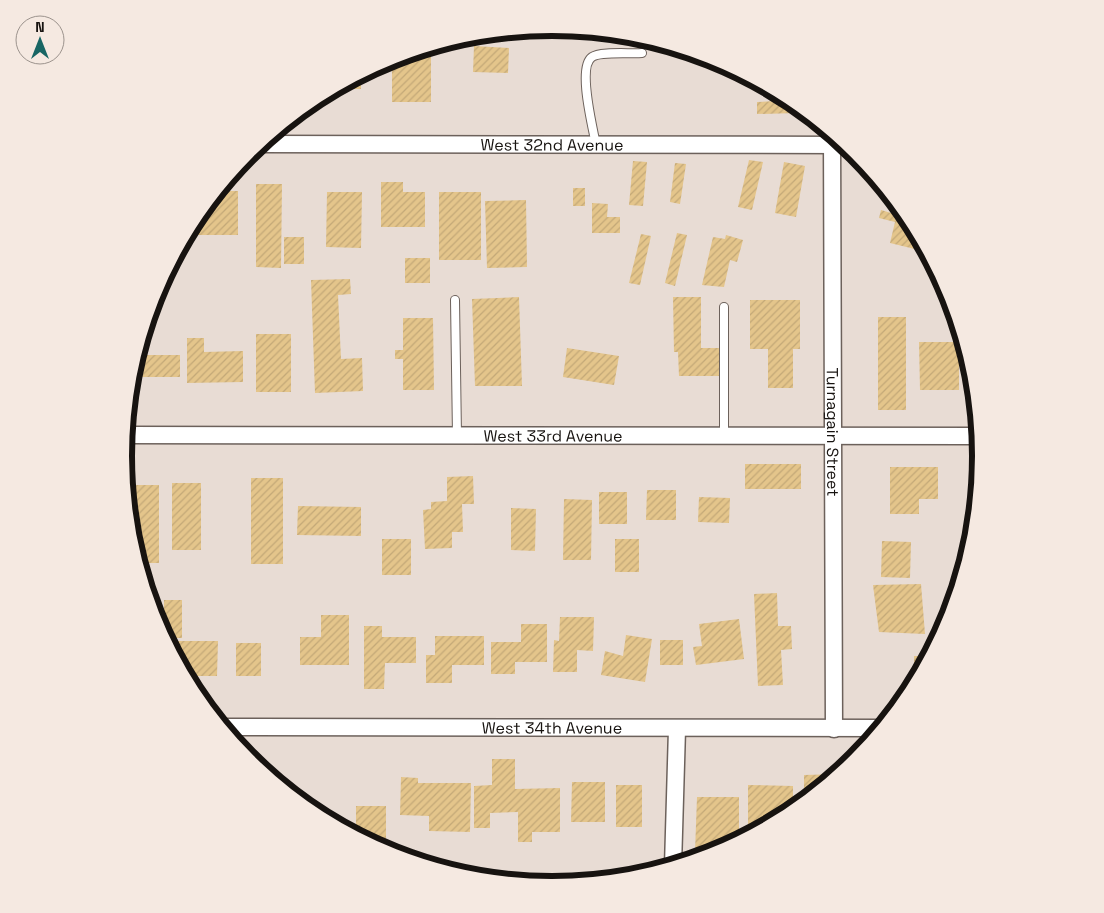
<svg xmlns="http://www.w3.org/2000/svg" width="1104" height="913" viewBox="0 0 1104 913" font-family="'Space Grotesk',sans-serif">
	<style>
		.building { fill: url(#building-hatch) }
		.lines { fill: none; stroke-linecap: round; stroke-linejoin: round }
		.service-casing { stroke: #6c615b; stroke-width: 10 }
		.minor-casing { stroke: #6c615b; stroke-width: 19 }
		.service { stroke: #fff; stroke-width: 8 }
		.minor { stroke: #fff; stroke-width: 16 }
		.labels { text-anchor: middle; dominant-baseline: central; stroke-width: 4.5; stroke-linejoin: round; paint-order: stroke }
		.street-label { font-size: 16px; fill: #171310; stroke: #f5e9e1 }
		.rim { fill: none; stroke: #171310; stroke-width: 6 }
	</style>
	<defs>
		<pattern id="building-hatch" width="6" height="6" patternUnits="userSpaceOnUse" patternTransform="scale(1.25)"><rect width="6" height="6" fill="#e4c58b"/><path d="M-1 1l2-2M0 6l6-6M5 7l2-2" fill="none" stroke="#c3a877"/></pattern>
	</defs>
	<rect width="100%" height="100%" fill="#e8dcd4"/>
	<!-- building -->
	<path class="building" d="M587,31L636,36L644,38L587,39Z
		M474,46L509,48L508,73L473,72Z
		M431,47V102H392V59Z
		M361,75V89H333Z
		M776,92L786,97V103H795L798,106V113L757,114V102L776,101Z
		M749,160L763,162L752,210L738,207Z
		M633,161L647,162L643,206L629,205Z
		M784,162L805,166L796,217L775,213Z
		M675,163L686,164L680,204L670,202Z
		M381,182H403V192H425V227H381Z
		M256,184H282L281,268L256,267Z
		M573,188H585V206H573Z
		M217,191H238V235H189L195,218Z
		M327,192H362L361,248L326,247Z
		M439,192H481V260H439Z
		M526,200L527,267L487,268L485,201Z
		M895,201L909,218L927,252L890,243L895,222L879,218L881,210L891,213Z
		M592,203L608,204L607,217H620V233H592Z
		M677,233L687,235L675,286L665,283Z
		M641,234L651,236L640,285L629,283Z
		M726,235L743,240L737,262L730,260L724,287L702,285L713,237L725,239Z
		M284,237H304V264H284Z
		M405,258H430V283H405Z
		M350,279L351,294L338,295L341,359L362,358L363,391L315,393L311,280Z
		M519,297L522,386H475L472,299Z
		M673,297H701V348H720L719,376H679L678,352H674Z
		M750,300H800V349H793V388H768V349H750Z
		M878,317H906V410H878Z
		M403,318H433L434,390H403V359H395V350H403Z
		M256,334H291V392H256Z
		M187,338H204V352L243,351V382L187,383Z
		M919,342H959V390H920Z
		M567,348L619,356L614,385L563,377Z
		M137,355H180V377H136Z
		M745,464H801V489H745Z
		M890,467H938V499H919V514H890Z
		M473,476L474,504H462L463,532H452V548L425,549L423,510L431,509V502L447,501V477Z
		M251,478H283V564H251Z
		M172,483H201V550H172Z
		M126,485H159V563H138L131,540Z
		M647,490H676V520H646Z
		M599,492H627V524H599Z
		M699,497L730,498L729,523L698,522Z
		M564,499L592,500L591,560H563Z
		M298,506L361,507V536L297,535Z
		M511,508L536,509L535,551L511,550Z
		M382,539H411V575H382Z
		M615,539H639V572H615Z
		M882,541L911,542L910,578L881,577Z
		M921,584L925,634L879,632L873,585Z
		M777,593L778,626H791L792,649L781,650L783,685L758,686L754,594Z
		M164,600H182V638H165L164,636Z
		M321,615H349V665H300V637H321Z
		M560,617H594L593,651L577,650V672H553L554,640L559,641Z
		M739,619L744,659L696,665L693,647L702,646L699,624Z
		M521,624H547V662H515V674H491V642H521Z
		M364,626H382V637H416V663H385L384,689H364Z
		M626,635L652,639L645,682L601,675L605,651L623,656Z
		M435,636H484V665H452V683H426V655H435Z
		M660,640H683V665H660Z
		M167,641H218L217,676H185Z
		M236,643H261V676H236Z
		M914,656H929L920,674H914Z
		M492,759H515V789L560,788V832H532V842H518V812L490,813V828H474V786L492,785Z
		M839,774L804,802V775Z
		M401,777L418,778V783H471L470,832L429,831V816L400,815Z
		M572,782H605V822H571Z
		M616,785H642V827H616Z
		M748,785L793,786V811L748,836Z
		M697,797H739V841L718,852H695Z
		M356,806H386V852L335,824L356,825Z"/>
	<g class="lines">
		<defs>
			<path id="service" d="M596,145C593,128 577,67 592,57C600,51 631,54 642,53
				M455,300L457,436
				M724,307V436"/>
			<g id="minor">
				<path id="s1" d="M832,134L834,729"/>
				<path id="s2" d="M260,144L845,145"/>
				<path id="s3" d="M125,435L979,436"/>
				<path id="s4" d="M222,727L881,728"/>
				<path d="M673,866L677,729"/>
			</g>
		</defs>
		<!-- service casing -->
		<use href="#service" class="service-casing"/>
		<!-- minor casing -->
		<use href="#minor" class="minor-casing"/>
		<!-- service -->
		<use href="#service" class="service"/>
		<!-- minor -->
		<use href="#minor" class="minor"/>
	</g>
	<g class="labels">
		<!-- street labels -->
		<g class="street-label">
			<text stroke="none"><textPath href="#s2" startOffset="292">West 32nd Avenue</textPath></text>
			<text stroke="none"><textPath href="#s1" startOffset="298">Turnagain Street</textPath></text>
			<text stroke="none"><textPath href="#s3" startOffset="428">West 33rd Avenue</textPath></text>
			<text stroke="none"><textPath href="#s4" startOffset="330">West 34th Avenue</textPath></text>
		</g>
	</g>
	<!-- crop -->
	<path d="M0 0H1104V913H0ZM132 456a420 420 0 1 1 840 0a420 420 0 1 1-840 0Z" fill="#f5e9e1" fill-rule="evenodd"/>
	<path class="rim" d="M132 456a420 420 0 1 1 840 0a420 420 0 1 1-840 0Z"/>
	<!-- north arrow -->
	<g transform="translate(40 40)"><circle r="24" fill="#f5e9e1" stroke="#9c938d"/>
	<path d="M0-4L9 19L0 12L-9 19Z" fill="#186664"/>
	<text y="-8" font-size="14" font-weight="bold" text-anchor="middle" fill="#171310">N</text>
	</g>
</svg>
